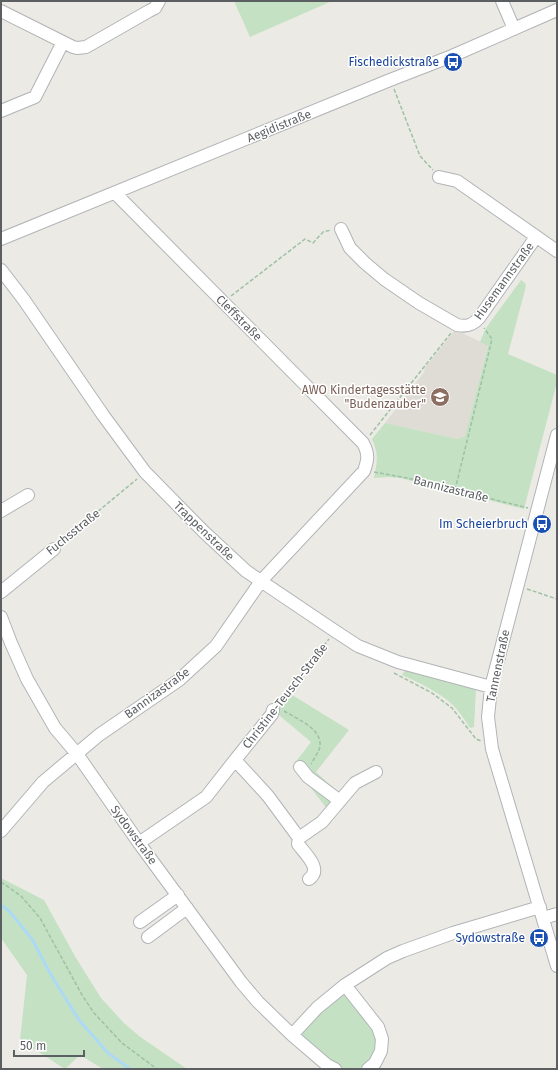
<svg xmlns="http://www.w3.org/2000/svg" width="558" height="1070" viewBox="0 0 558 1070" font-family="'Fira Sans',sans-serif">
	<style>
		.education { fill: #dfdbd5 }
		.green { fill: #c5e1c3 }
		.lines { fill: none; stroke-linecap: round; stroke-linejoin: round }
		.stream { stroke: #acdaf4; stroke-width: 3 }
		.minor-casing { stroke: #b1b4b7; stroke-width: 14 }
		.path { stroke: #9dc1a4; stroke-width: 1.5; stroke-dasharray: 4 2; stroke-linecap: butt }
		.minor { stroke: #fff; stroke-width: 12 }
		.labels { text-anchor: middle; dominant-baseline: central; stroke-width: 3; stroke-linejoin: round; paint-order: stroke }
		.transit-label { font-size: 12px; fill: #164399; stroke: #fff; text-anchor: end }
		.street-label { font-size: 12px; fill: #5c5f62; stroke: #fff }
		.education-label { font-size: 12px; fill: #785e54; stroke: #fff; text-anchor: end }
	</style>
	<rect width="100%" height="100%" fill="#eceae4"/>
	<!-- education -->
	<path class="education" d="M455,330L488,345L465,436L458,439L385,423L425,371L424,369Z"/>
	<!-- green -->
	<path class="green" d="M234,1H332L250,37Z
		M521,280L525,283L526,286L508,354L557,375V382L524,509L400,478L388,477L374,478C377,461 379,455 372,439L385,423L458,439L465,436L488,346L480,342L486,328Z
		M406,669L476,688L474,727L470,728C465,720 460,712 453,705C439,692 420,683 402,675Z
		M289,693L349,730L316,772L341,795L328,810L307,783L294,764L311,742L274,711Z
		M1,878L44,900L76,958L101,998L124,1023L139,1036L187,1069H103L80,1055L65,1069L20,1040L27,975L1,938Z
		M342,994L345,995L373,1028L377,1039V1051L372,1061L363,1067L356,1069H341L301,1037C305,1024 331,1003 342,994Z"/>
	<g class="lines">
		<!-- stream -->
		<path class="stream" d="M1,905L9,911L32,939L51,975L79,1020L108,1053L130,1069"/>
		<defs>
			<path id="minor" d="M502,1L514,29
				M1,11L73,47L77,48L86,47L149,11L155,8L159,1
				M1,111L35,97L63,42
				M439,177L457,181L557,251
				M341,229L350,248L365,263L384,279L419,303L457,325C467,327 473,325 479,318L536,237
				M1,239L390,80L452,56L557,10
				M1,270L24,300L103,415L145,472L204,532L246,571L335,631L358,646L398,662L491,687
				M557,435L491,687L488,717L492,749L557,966
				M1,511L28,495
				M1,592L54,549
				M1,617L11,643L27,679L55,728L77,754L139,843L241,982L258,1002L292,1035L317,1008L345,985L387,958L403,951L453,933L540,907
				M235,760L272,714L273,710
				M300,767L308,777L340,801
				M1,831L43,782L99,735L179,680L216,646L261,581L364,471C368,460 369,454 363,443L115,193
				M299,838L298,844C305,854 323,869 309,879
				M139,843L206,797L235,760L268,796L299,838L322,822L355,783L376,772
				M543,918L557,914
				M140,922L178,895
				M148,937L187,908
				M345,985L378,1027L382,1039L381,1051L375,1063L368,1069
				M292,1035L327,1065L335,1069"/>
		</defs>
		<!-- minor casing -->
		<use href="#minor" class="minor-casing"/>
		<!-- path -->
		<path class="path" d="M394,89L420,156L433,170
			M231,296L305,239L313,243L323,232L331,230
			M370,435L451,333
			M374,472L407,478L528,508
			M455,490L492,339L484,328
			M61,542L137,479
			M527,589L557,599
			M394,673L432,693L452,708L476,739L481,741
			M279,702L329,639
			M284,711C297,719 326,730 319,750C317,754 314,759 311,764
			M1,882L21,896L40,918L82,995L94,1013L122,1043L157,1069"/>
		<!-- minor -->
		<use href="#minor" class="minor"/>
	</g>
	<!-- icons -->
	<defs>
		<symbol id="bus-disc" viewBox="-11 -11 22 22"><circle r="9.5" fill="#1a4fb4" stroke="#fff"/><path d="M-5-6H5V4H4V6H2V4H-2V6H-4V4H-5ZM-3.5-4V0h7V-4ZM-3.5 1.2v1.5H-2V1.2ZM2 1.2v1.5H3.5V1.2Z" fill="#fff"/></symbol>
		<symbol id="school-disc" viewBox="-11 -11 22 22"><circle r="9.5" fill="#8d6e63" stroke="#fff"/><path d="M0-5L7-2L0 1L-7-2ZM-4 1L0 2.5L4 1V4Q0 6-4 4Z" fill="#fff"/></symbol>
	</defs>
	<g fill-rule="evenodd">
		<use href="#bus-disc" x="442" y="51" width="22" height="22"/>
		<use href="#school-disc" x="429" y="386" width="22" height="22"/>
		<use href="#bus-disc" x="531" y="513" width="22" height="22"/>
		<use href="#bus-disc" x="528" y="927" width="22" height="22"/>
	</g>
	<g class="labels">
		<!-- transit labels -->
		<g class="transit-label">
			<text x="439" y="62">Fischedickstraße</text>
			<text x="528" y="524">Im Scheierbruch</text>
			<text x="525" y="938">Sydowstraße</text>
		</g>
		<!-- street labels -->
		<g class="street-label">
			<text transform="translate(279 126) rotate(-22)">Aegidistraße</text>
			<text transform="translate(504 281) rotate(-54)">Husemannstraße</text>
			<text transform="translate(239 318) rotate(45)">Cleffstraße</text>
			<text transform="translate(451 489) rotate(14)">Bannizastraße</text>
			<text transform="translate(204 531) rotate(44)">Trappenstraße</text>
			<text transform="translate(73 532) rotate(-39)">Fuchsstraße</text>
			<text transform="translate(498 666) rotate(-78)">Tannenstraße</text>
			<text transform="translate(157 693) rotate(-36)">Bannizastraße</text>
			<text transform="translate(285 696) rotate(-52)">Christine-Teusch-Straße</text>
			<text transform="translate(134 835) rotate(54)">Sydowstraße</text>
		</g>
		<!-- education labels -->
		<g class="education-label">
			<text x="426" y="390">AWO Kindertagesstätte<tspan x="426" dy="14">"Budenzauber"</tspan></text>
		</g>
	</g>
	<!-- border -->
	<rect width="558" height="1070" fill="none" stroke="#5c5f62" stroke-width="4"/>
	<!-- scale -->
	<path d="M14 1050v6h70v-6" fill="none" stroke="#5c5f62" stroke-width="2"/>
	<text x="20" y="1050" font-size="12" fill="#5c5f62" stroke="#ffffff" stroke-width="3" paint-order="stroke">50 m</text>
</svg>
